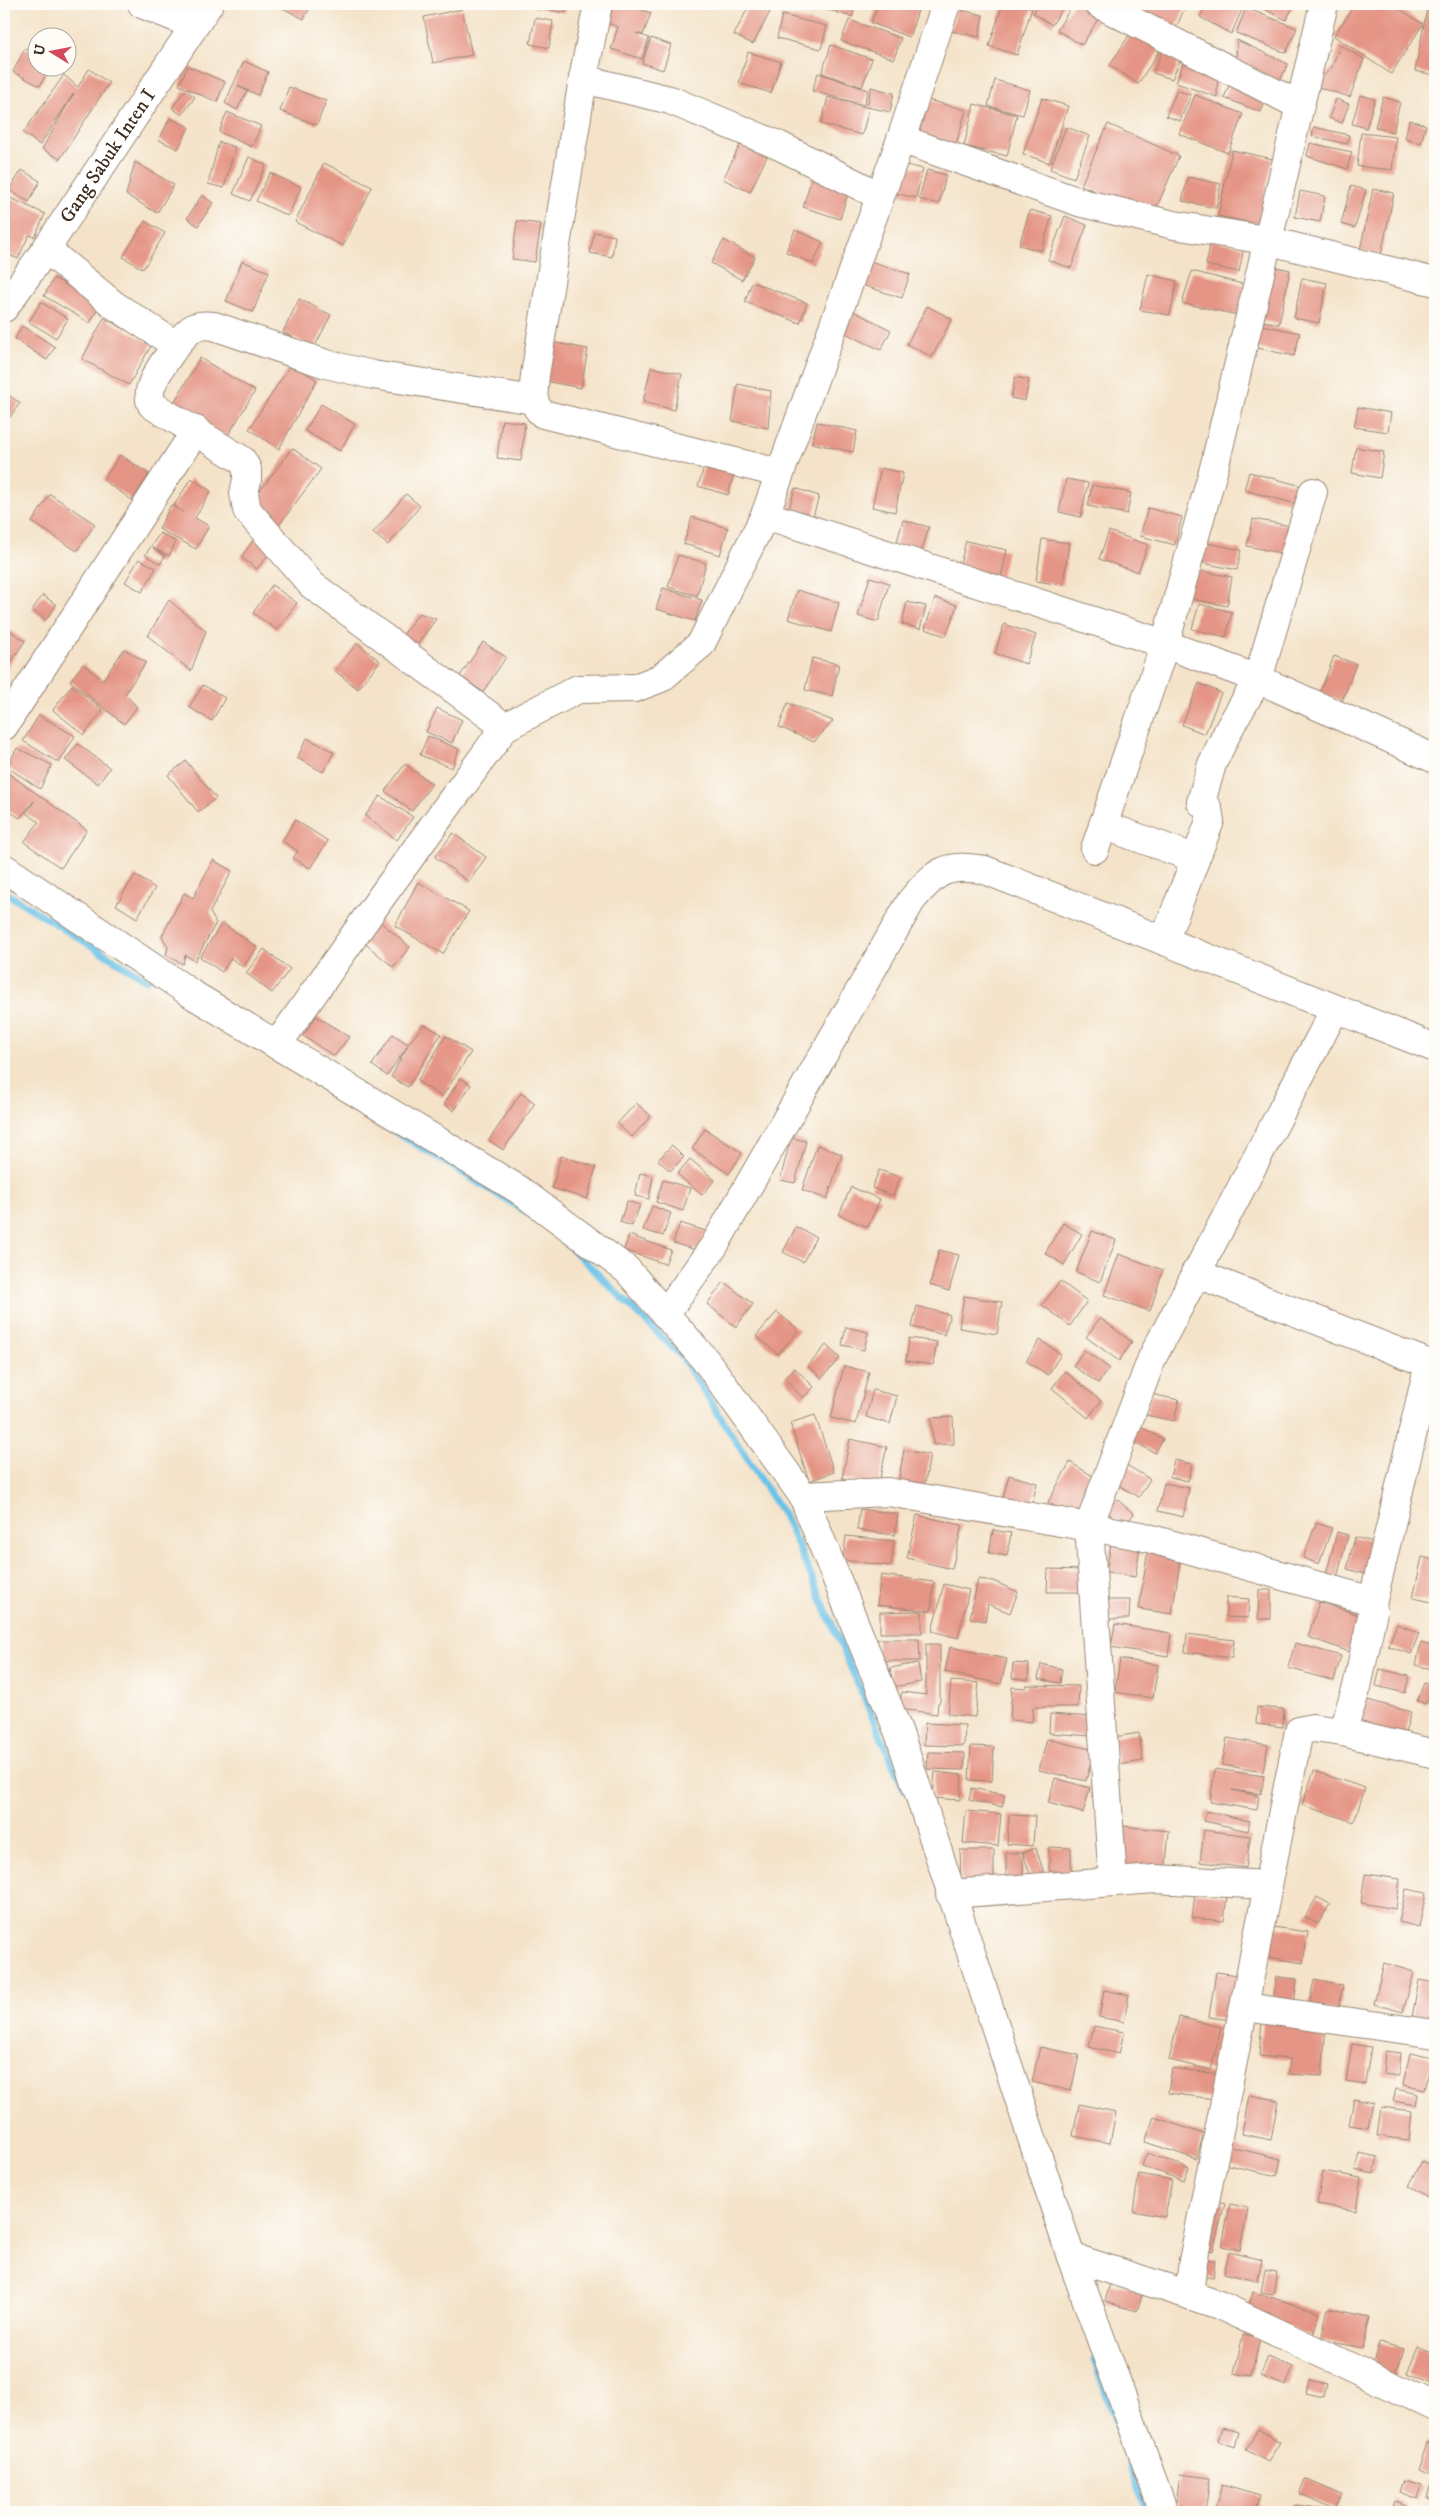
<svg xmlns="http://www.w3.org/2000/svg" width="1439" height="2516" viewBox="0 0 1439 2516" font-family="'IM FELL DW Pica',serif">
	<style>
		.lines { fill: none; stroke-linecap: round; stroke-linejoin: round }
		.stream { stroke: #6bc2e8; stroke-width: 7 }
		.building { fill: #e59585 }
		.minor-casing { stroke: #988674; stroke-width: 30 }
		.minor { stroke: #fff; stroke-width: 28 }
		.labels { text-anchor: middle; dominant-baseline: central; stroke-width: 5; stroke-linejoin: round; paint-order: stroke }
		.street-label { font-size: 20px; fill: #3b2a1e; stroke: #fdfcf7 }
	</style>
	<rect width="100%" height="100%" fill="#fdfcf7"/>
	<filter id="ink" filterUnits="userSpaceOnUse"><feTurbulence type="fractalNoise" baseFrequency=".02" numOctaves="2"/><feDisplacementMap in="SourceGraphic" scale="10" xChannelSelector="R" yChannelSelector="G"/><feConvolveMatrix kernelMatrix="1 2 1 2 8 2 1 2 1" color-interpolation-filters="sRGB"/></filter>
	<filter id="wash" filterUnits="userSpaceOnUse"><feTurbulence type="fractalNoise" baseFrequency=".0096" numOctaves="4" result="noise"/><feDisplacementMap in="SourceGraphic" scale="20" xChannelSelector="R" yChannelSelector="G"/><feGaussianBlur stdDeviation="1.12" result="paint"/><feColorMatrix in="noise" values="0 0 0 0 0 0 0 0 0 0 0 0 0 0 0 0 0 1.4 0 .05"/><feComposite in="paint" operator="in"/></filter>
	<g filter="url(#wash)">
		<rect width="100%" height="100%" fill="#f4e3c9"/>
		<g class="lines">
			<!-- stream -->
			<path class="stream" d="M4,892L147,980
				M363,1112L533,1216
				M554,1231L682,1357L787,1521L904,1789
				M1094,2359L1147,2512"/>
		</g>
		<g id="blocks">
			<!-- building -->
			<path class="building" d="M275,4H312L304,19Z
				M534,4H567L565,13L534,7Z
				M614,4H624L651,13L643,35L636,33L649,38L642,59L611,49L618,27L607,23Z
				M750,4L770,12L753,44L734,35Z
				M816,4H856L852,17L816,6Z
				M878,4H908L919,8L909,37L871,23Z
				M1003,4H1020L1032,8L1017,55L989,46Z
				M1039,4H1065L1052,25L1033,13Z
				M1073,4H1091L1103,11L1082,45L1057,30Z
				M1145,4H1182L1186,6L1172,36L1138,19Z
				M1207,4H1245L1231,34L1200,17Z
				M1254,4H1295L1286,20Z
				M1355,4H1392L1423,24L1391,74L1334,36Z
				M1428,4H1435V75L1415,71Z
				M1246,8L1297,28L1286,53L1236,33Z
				M462,9L472,55L433,63L424,17Z
				M956,9L983,15L979,37L951,31Z
				M782,15L827,26L821,49L777,38Z
				M535,18L553,21L549,48L530,44Z
				M849,20L901,38L894,59L841,41Z
				M1135,26L1163,45L1138,84L1110,65Z
				M651,38L671,45L663,70L642,63Z
				M1237,40L1288,64L1280,81L1236,60Z
				M1166,42L1184,50L1172,79L1153,73Z
				M831,45L872,59L862,87L822,73Z
				M1340,45L1364,59L1350,97L1314,86L1332,67Z
				M25,48L38,54V68H49L40,86L13,72Z
				M748,52L781,62L771,93L739,83Z
				M1186,55L1218,66L1217,97L1176,83Z
				M244,61L268,72L258,95L238,86L247,91L237,110L225,103Z
				M188,66L225,82L217,102L179,85Z
				M89,69L109,83L60,159L42,149L74,93L40,145L23,133L64,75L78,87Z
				M818,73L868,90L864,105L812,91Z
				M1232,78L1269,92L1261,112L1224,98Z
				M995,80L1030,90L1023,115L988,106Z
				M289,87L326,101L317,125L280,111Z
				M871,87L894,93L890,112L867,107Z
				M185,90L195,97L182,115L172,108Z
				M1177,90L1191,95L1180,121L1166,116Z
				M1195,95L1243,114L1228,153L1179,134Z
				M1360,95L1375,99L1366,128L1352,124Z
				M828,97L869,108L862,135L821,124Z
				M1383,97L1400,102L1393,132L1375,127Z
				M1042,98L1068,106L1050,163L1023,154Z
				M1336,99L1349,104L1342,123L1329,118Z
				M928,100L966,110L955,148L918,138Z
				M974,104L1017,115L1007,156L964,146Z
				M227,112L261,126L252,147L219,132Z
				M170,118L189,127L178,149L159,140Z
				M1409,120L1426,125L1421,143L1405,139Z
				M1108,124L1179,156L1152,218L1081,185Z
				M1066,127L1090,136L1074,178L1050,169Z
				M1314,127L1349,135L1347,144L1312,136Z
				M1361,133L1396,137L1392,170L1357,166Z
				M743,139L769,152L750,192L723,179Z
				M219,142L235,147L224,188L208,184Z
				M1310,143L1352,152L1347,169L1307,156Z
				M1232,150L1273,159L1258,224L1218,216Z
				M249,157L266,165L250,201L233,194Z
				M135,162L174,185L157,213L126,195Z
				M324,163L372,187L343,246L295,222Z
				M898,163L923,169L916,198L891,192Z
				M22,170L40,181L29,202L9,190Z
				M927,170L946,175L939,204L919,199Z
				M270,173L301,187L288,216L256,201Z
				M812,177L849,189L840,219L803,207Z
				M1188,177L1221,184L1216,208L1182,201Z
				M1351,186L1366,190L1355,228L1341,224Z
				M1373,189L1394,193L1381,255L1360,250Z
				M1300,191L1325,196L1320,222L1295,217Z
				M4,195L45,214L35,237L29,235L18,259L4,253Z
				M202,195L213,203L198,226L187,218Z
				M1030,210L1052,216L1041,251L1019,245Z
				M1065,216L1087,225L1071,268L1048,260Z
				M145,221L165,233L143,269L123,257Z
				M517,221L541,224L535,262L512,259Z
				M795,230L823,242L813,264L786,252Z
				M594,232L615,236L612,257L590,253Z
				M724,240L755,257L742,280L711,263Z
				M1211,240L1244,247L1239,272L1206,265Z
				M242,261L269,272L253,312L226,301Z
				M870,261L910,274L902,298L862,285Z
				M1264,264L1290,270L1279,324L1252,319Z
				M1192,271L1246,285L1238,315L1182,303Z
				M1148,274L1177,281L1170,315L1140,310Z
				M54,278L100,305L90,323L44,296Z
				M1302,278L1327,283L1319,323L1294,318Z
				M752,282L807,303L800,323L745,302Z
				M299,299L331,315L314,348L283,332Z
				M41,302L68,319L56,338L29,322Z
				M927,306L952,319L932,357L907,344Z
				M853,311L891,330L881,350L843,332Z
				M104,318L152,344L129,385L82,359Z
				M1253,323L1300,333L1294,356L1248,346Z
				M22,326L55,347L47,360L15,339Z
				M551,342L588,349L581,388L545,381Z
				M200,358L255,391L227,437L173,404Z
				M291,364L317,380L279,449L249,429Z
				M651,367L682,374L674,410L643,402Z
				M1015,377L1029,380L1025,401L1011,398Z
				M738,384L771,391L768,428L732,421Z
				M4,392L20,403L4,425Z
				M321,404L355,424L340,451L305,431Z
				M1358,407L1391,413L1388,432L1354,427Z
				M502,420L525,423L521,461L497,458Z
				M817,422L857,431L853,452L812,443Z
				M1356,447L1384,452L1380,478L1352,473Z
				M292,448L321,469L276,529L247,508Z
				M120,455L149,474L132,500L103,480Z
				M707,458L736,467L728,495L698,486Z
				M881,468L903,473L895,512L872,507Z
				M1249,472L1302,486L1297,504L1244,490Z
				M191,478L211,491L195,518L209,526L196,549L159,529L171,505L183,512L174,506Z
				M1066,479L1088,483L1081,517L1059,512Z
				M1092,485L1131,493L1127,514L1088,506Z
				M795,488L819,496L812,520L788,513Z
				M50,494L95,524L77,551L32,522Z
				M406,494L420,506L388,545L373,533Z
				M1148,508L1182,517L1175,545L1140,536Z
				M692,517L728,528L720,555L684,544Z
				M1253,519L1291,526L1285,554L1247,546Z
				M903,520L929,527L920,556L895,549Z
				M1109,531L1148,545L1138,572L1099,559Z
				M160,533L176,542L169,556L153,548L165,556L160,564L145,555Z
				M255,538L271,551L257,569L241,557Z
				M1042,539L1069,543L1063,585L1036,581Z
				M966,541L1007,550L1001,577L959,568Z
				M1207,543L1241,550L1237,570L1203,563Z
				M678,555L706,563L697,596L668,587Z
				M139,559L156,568L142,592L125,582Z
				M1192,569L1232,577L1227,606L1186,598Z
				M870,577L889,583L878,622L858,616Z
				M272,585L297,603L277,630L253,613Z
				M663,588L702,600L695,621L656,609Z
				M797,590L839,603L831,632L788,619Z
				M43,595L56,605L46,620L32,610Z
				M935,598L957,605L946,636L925,629Z
				M169,600L206,631L191,671L148,636Z
				M907,602L926,606L920,629L902,624Z
				M1199,604L1232,612L1226,637L1192,629Z
				M419,613L436,619L411,653L397,643Z
				M1004,624L1036,635L1026,664L995,653Z
				M4,626L25,641L4,672Z
				M483,642L506,657L483,692L460,676Z
				M357,643L380,661L358,689L335,671Z
				M124,649L146,662L125,694L137,707L124,724L70,681L83,664L103,680Z
				M1334,656L1356,664L1342,701L1320,692Z
				M812,658L839,664L832,696L805,690Z
				M1199,683L1221,693L1205,734L1182,725Z
				M72,685L103,710L84,735L53,710Z
				M203,685L225,698L212,721L189,707Z
				M788,703L833,721L814,742L779,727Z
				M437,708L462,720L452,743L426,732Z
				M39,715L75,736L59,763L23,741Z
				M428,736L459,749L452,768L420,755Z
				M307,738L334,752L323,772L297,758Z
				M78,744L110,768L98,784L65,760Z
				M17,748L52,765L40,789L7,767Z
				M186,761L216,798L198,812L168,775Z
				M405,764L432,784L412,811L385,791Z
				M5,771L87,830L61,868L24,842L39,822L26,813L34,801L20,818L4,808Z
				M380,796L413,817L397,840L365,816Z
				M295,820L328,841L310,868L293,858L298,851L282,841Z
				M453,833L486,857L469,882L435,857Z
				M213,860L232,871L210,912L216,923L195,961L185,955L183,964L166,955L168,947L162,936L184,893L193,898Z
				M135,875L155,888L137,918L116,905Z
				M418,882L469,911L443,954L395,926Z
				M378,920L410,947L393,967L361,940Z
				M222,923L257,947L243,967L231,958L222,972L200,957Z
				M264,949L290,969L272,993L246,973Z
				M316,1016L349,1037L334,1056L303,1036Z
				M424,1024L441,1034L408,1087L391,1077L408,1045L387,1076L372,1065L393,1034L408,1044Z
				M446,1036L471,1052L442,1097L417,1081Z
				M461,1078L471,1085L454,1111L444,1104Z
				M521,1093L535,1103L503,1150L489,1140Z
				M636,1103L651,1116L632,1137L617,1124Z
				M705,1129L742,1153L729,1174L692,1149Z
				M791,1138L806,1141L795,1183L780,1180Z
				M672,1145L684,1157L670,1171L658,1160Z
				M817,1145L842,1154L827,1199L802,1190Z
				M561,1156L596,1167L587,1199L552,1188Z
				M690,1159L715,1180L702,1195L677,1174Z
				M879,1170L900,1177L893,1196L872,1188Z
				M640,1173L653,1176L649,1199L635,1196Z
				M663,1180L690,1188L683,1211L656,1202Z
				M851,1187L880,1199L868,1227L839,1215Z
				M627,1201L640,1205L632,1226L620,1222Z
				M652,1206L671,1213L663,1236L643,1230Z
				M680,1223L706,1231L700,1251L673,1243Z
				M1063,1223L1082,1234L1064,1265L1045,1253Z
				M796,1227L816,1237L803,1262L783,1252Z
				M1092,1231L1116,1240L1100,1282L1076,1272Z
				M629,1235L671,1250L665,1264L624,1250Z
				M939,1250L959,1255L949,1291L930,1285Z
				M1119,1254L1163,1270L1150,1311L1104,1295Z
				M1060,1281L1087,1301L1070,1326L1042,1305Z
				M724,1282L753,1304L736,1327L707,1304Z
				M964,1296L1002,1302L997,1334L959,1328Z
				M917,1306L950,1315L944,1335L912,1327Z
				M777,1312L799,1330L778,1354L756,1336Z
				M1100,1318L1132,1342L1119,1361L1086,1337Z
				M846,1327L868,1332L864,1350L842,1345Z
				M909,1338L937,1342L933,1365L906,1361Z
				M1040,1340L1061,1354L1048,1375L1026,1361Z
				M826,1345L840,1358L822,1378L808,1366Z
				M1084,1350L1109,1368L1098,1383L1073,1366Z
				M844,1366L869,1372L856,1424L831,1418Z
				M795,1368L814,1387L803,1398L784,1378Z
				M1065,1371L1101,1401L1088,1418L1052,1388Z
				M873,1390L897,1396L890,1424L866,1417Z
				M1151,1394L1179,1400L1174,1421L1146,1415Z
				M815,1415L834,1472L809,1481L790,1423Z
				M953,1417L954,1444L933,1445L931,1418Z
				M1137,1425L1163,1439L1155,1453L1129,1439Z
				M850,1439L887,1447L878,1486L842,1478Z
				M904,1450L930,1455L923,1493L897,1489Z
				M1174,1460L1192,1464L1188,1481L1170,1477Z
				M1070,1462L1101,1481L1077,1521L1048,1502Z
				M1123,1463L1150,1479L1139,1497L1113,1482Z
				M1009,1475L1037,1483L1030,1512L1001,1505Z
				M1164,1483L1189,1488L1183,1517L1158,1511Z
				M1111,1494L1134,1514L1123,1526L1100,1506Z
				M860,1509L898,1514L895,1535L857,1530Z
				M917,1515L962,1525L952,1569L907,1558Z
				M1316,1523L1332,1528L1319,1564L1303,1558Z
				M993,1530L1011,1533L1007,1556L989,1553Z
				M1337,1532L1348,1535L1337,1578L1326,1575Z
				M846,1536L894,1541L891,1566L843,1560Z
				M1355,1537L1373,1542L1365,1574L1347,1569Z
				M1112,1538L1141,1543L1135,1577L1106,1572Z
				M1149,1543L1182,1548L1172,1614L1139,1609Z
				M1422,1557L1435,1560V1603L1413,1598Z
				M1048,1569L1083,1570V1592H1047Z
				M881,1575L934,1582L931,1611L877,1605Z
				M978,1579L993,1581L1018,1592L1010,1613L988,1604L985,1621L970,1618Z
				M944,1584L969,1590L958,1638L932,1631Z
				M1259,1590H1271V1619H1258Z
				M1226,1597L1249,1599L1248,1618L1226,1617Z
				M1100,1600H1130L1129,1619H1100Z
				M1319,1602L1362,1616L1350,1652L1308,1637Z
				M922,1611V1633H880V1612Z
				M1115,1624L1171,1633L1168,1656L1111,1647Z
				M1397,1624L1419,1633L1411,1654L1388,1646Z
				M1187,1634L1234,1640L1232,1658L1185,1652Z
				M877,1639H919L920,1661H877Z
				M1295,1643L1341,1656L1334,1681L1288,1668Z
				M1421,1643L1435,1647V1670L1416,1665Z
				M926,1644H940V1702L938,1703L937,1714L899,1709L902,1692L926,1695Z
				M950,1647L1007,1659L1001,1684L945,1672Z
				M1120,1659L1158,1665L1153,1698L1115,1692Z
				M918,1663L921,1682L893,1687L890,1668Z
				M1013,1663L1029,1664L1028,1680L1012,1678Z
				M1041,1664L1062,1669L1060,1683L1038,1679Z
				M1380,1669L1409,1676L1405,1693L1376,1686Z
				M951,1681L979,1683L975,1717L948,1714Z
				M1424,1683L1433,1686L1426,1704L1417,1701Z
				M1026,1685L1079,1686L1078,1707H1033L1032,1722L1010,1720L1012,1687L1026,1688Z
				M1364,1699L1411,1712L1404,1737L1357,1725Z
				M1257,1707L1284,1709L1283,1727L1256,1724Z
				M1050,1714L1093,1717L1092,1736L1049,1733Z
				M925,1723L965,1725L964,1746L924,1745Z
				M1139,1733L1143,1761L1118,1765L1114,1737Z
				M1227,1738L1268,1745L1263,1772L1222,1765Z
				M1047,1739L1094,1750L1086,1781L1039,1770Z
				M971,1746L994,1747L992,1781L969,1780Z
				M928,1752L965,1753L964,1770L927,1769Z
				M1215,1769L1264,1776L1261,1794L1232,1790L1259,1796L1257,1810L1210,1802Z
				M1314,1771L1365,1788L1354,1822L1302,1805Z
				M935,1772L962,1775L960,1800L933,1798Z
				M1055,1778L1090,1788L1083,1813L1048,1803Z
				M972,1788L1005,1795L1002,1807L969,1800Z
				M966,1811L1001,1814L998,1846L963,1843Z
				M1206,1811L1250,1821L1248,1831L1204,1821Z
				M1009,1815L1035,1816L1033,1846L1007,1844Z
				M1122,1826L1169,1831L1165,1875L1118,1870Z
				M1204,1830L1250,1836L1246,1868L1200,1862Z
				M1049,1847L1071,1848V1872L1049,1871Z
				M1036,1848L1044,1873L1031,1877L1023,1853Z
				M960,1850H994V1882H961Z
				M1006,1853H1023V1880H1006Z
				M1365,1874L1400,1879L1396,1909L1361,1903Z
				M1406,1889L1426,1893L1419,1927L1399,1922Z
				M1195,1893L1227,1896L1224,1921L1192,1918Z
				M1317,1897L1330,1904L1318,1924L1305,1917Z
				M1273,1927L1308,1932L1303,1963L1268,1957Z
				M1384,1963L1414,1972L1403,2012L1374,2004Z
				M1216,1972L1238,1975L1230,2020L1209,2017Z
				M1276,1977L1297,1979L1294,2006L1273,2004Z
				M1314,1980L1343,1986L1338,2011L1309,2005Z
				M1419,1980L1435,1983L1430,2020L1412,2017Z
				M1104,1990L1129,1995L1124,2022L1099,2017Z
				M1179,2017L1221,2027L1211,2070L1169,2060Z
				M1262,2021L1326,2026L1322,2076L1289,2074L1290,2059L1259,2056Z
				M1094,2026L1124,2032L1119,2054L1089,2047Z
				M1352,2044L1371,2047L1365,2084L1346,2081Z
				M1040,2047L1079,2055L1071,2091L1032,2082Z
				M1385,2051L1401,2053L1399,2076L1383,2074Z
				M1410,2053L1432,2058L1425,2090L1403,2085Z
				M1172,2068L1218,2074L1214,2099L1168,2093Z
				M1396,2089L1418,2094L1416,2105L1393,2101Z
				M1249,2095L1278,2100L1271,2140L1242,2134Z
				M1354,2099L1373,2103L1368,2128L1349,2125Z
				M1079,2104L1116,2112L1110,2143L1073,2136Z
				M1381,2107L1412,2111L1409,2140L1377,2136Z
				M1154,2117L1204,2134L1196,2159L1145,2142Z
				M1227,2146L1281,2159L1277,2176L1224,2164Z
				M1147,2153L1189,2168L1184,2181L1142,2166Z
				M1359,2153L1378,2157L1374,2174L1355,2170Z
				M1422,2161L1435,2168L1434,2200L1409,2186Z
				M1323,2171L1361,2178L1356,2211L1317,2204Z
				M1139,2174L1172,2180L1165,2217L1133,2211Z
				M1209,2199L1225,2203L1213,2251L1197,2247Z
				M1230,2204L1248,2208L1240,2250L1222,2246Z
				M1229,2252L1262,2260L1257,2281L1224,2273Z
				M1197,2258L1215,2260L1213,2278L1195,2275Z
				M1265,2270L1277,2272L1273,2294L1261,2292Z
				M1110,2283L1143,2292L1137,2311L1105,2302Z
				M1253,2292L1320,2312L1313,2335L1246,2314Z
				M1328,2308L1370,2317L1363,2348L1321,2340Z
				M1243,2335L1260,2339L1251,2376L1234,2373Z
				M1379,2342L1404,2349L1395,2378L1371,2371Z
				M1418,2346L1435,2353V2386L1407,2374Z
				M1268,2357L1293,2367L1286,2386L1260,2376Z
				M1309,2380L1326,2384L1323,2397L1306,2393Z
				M1222,2427L1239,2432L1235,2447L1218,2441Z
				M1258,2429L1280,2442L1268,2462L1246,2450Z
				M1427,2442L1435,2445V2476L1418,2470Z
				M1180,2474L1210,2478L1205,2512H1175Z
				M1305,2479L1342,2495L1336,2509L1299,2494Z
				M1404,2480L1422,2485L1418,2499L1400,2492Z
				M1222,2485L1260,2496L1256,2512H1214Z
				M1431,2487L1435,2488V2501L1428,2499Z
				M1395,2501L1407,2505L1405,2512H1391Z
				M1294,2504L1330,2511V2512H1293Z"/>
		</g>
	</g>
	<g filter="url(#ink)">
		<use href="#blocks" fill-opacity="0" stroke="#988674" stroke-width="1"/>
		<g class="lines">
			<defs>
				<g id="minor">
					<path d="M142,4L194,25"/>
					<path d="M598,4L583,79L670,100L778,145L880,196"/>
					<path d="M1099,4L1299,105"/>
					<path d="M583,79L535,375C534,389 530,404 543,414L779,473"/>
					<path d="M901,139L1082,203L1174,225L1266,240L1435,282"/>
					<path d="M46,249L114,305L176,345C167,360 142,387 152,405L242,460L247,469V480L244,493L247,510L312,585L505,727"/>
					<path id="s1" d="M4,308L46,249L209,4"/>
					<path d="M176,345C190,330 192,323 214,326L326,364L373,375L534,400"/>
					<path d="M765,515L1165,644L1258,679L1435,759"/>
					<path d="M4,726L196,430"/>
					<path d="M1103,825L1194,858"/>
					<path d="M1095,849L1165,644L1215,464L1324,4"/>
					<path d="M4,868L195,996L518,1189L627,1270L707,1362L803,1496L899,1733L1071,2257L1164,2512"/>
					<path d="M1164,941L1210,821L1208,809L1201,802L1212,764L1230,727L1258,679L1313,492"/>
					<path d="M277,1045L382,896L505,727L578,689L635,688L661,678L701,644L765,515L901,139L946,4"/>
					<path d="M1195,1273L1435,1366"/>
					<path d="M665,1314L714,1246L911,901C936,871 946,863 985,870L1435,1048"/>
					<path d="M803,1496L888,1492L1141,1536L1365,1599L1372,1603L1373,1611L1357,1687L1342,1732L1313,1728L1299,1731L1193,2261L1189,2295L1219,2305L1435,2407"/>
					<path d="M1372,1604L1429,1364"/>
					<path d="M1342,1732L1435,1754"/>
					<path d="M1113,1882L1089,1526L1152,1358L1335,1009"/>
					<path d="M950,1894L1155,1879L1268,1885"/>
					<path d="M1245,2007L1435,2034"/>
					<path d="M1071,2257L1189,2295"/>
				</g>
			</defs>
			<!-- minor casing -->
			<use href="#minor" class="minor-casing"/>
			<!-- minor -->
			<use href="#minor" class="minor"/>
		</g>
	</g>
	<g class="labels">
		<!-- street labels -->
		<g class="street-label">
			<text stroke="none"><textPath href="#s1" startOffset="184">Gang Sabuk Inten I</textPath></text>
		</g>
	</g>
	<!-- margin -->
	<rect width="1439" height="2516" fill="none" stroke="#fdfcf7" stroke-width="20"/>
	<!-- north arrow -->
	<g transform="translate(52 52) rotate(280)"><circle r="24" fill="#fdfcf7" stroke="#afa8a0"/>
	<path d="M0-4L9 19L0 12L-9 19Z" fill="#d1495b"/>
	<text y="-8" font-size="14" font-weight="bold" text-anchor="middle" fill="#3b2a1e">U</text>
	</g>
</svg>
